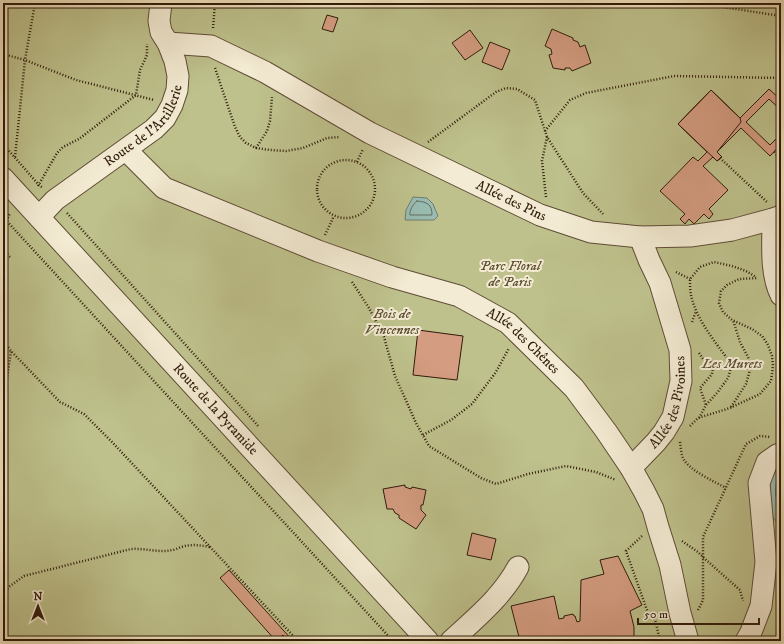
<svg xmlns="http://www.w3.org/2000/svg" width="784" height="644" viewBox="0 0 784 644" font-family="'IM FELL DW Pica',serif">
	<style>
		.green { fill: #bec18c; stroke: #776e4b }
		.water { fill: #99bdb3; stroke: #6f7c6f }
		.lines { fill: none; stroke-linecap: round; stroke-linejoin: round }
		.shore { stroke: #646c5e; stroke-width: 1 }
		.building { fill: #d49c81; stroke: #301b0a }
		.minor-casing { stroke: #5f4c36; stroke-width: 23 }
		.path { stroke: #301b0a; stroke-width: 2.5; stroke-dasharray: 1 2; stroke-linecap: butt }
		.minor { stroke: #f3ebd3; stroke-width: 21 }
		.labels { text-anchor: middle; dominant-baseline: central; stroke-width: 4; stroke-linejoin: round; paint-order: stroke }
		.street-label { font-size: 14px; fill: #301b0a; stroke: #f3ebd3 }
		.park-label { font-size: 14px; font-style: italic; fill: #5b4d31; stroke: #f3ebd3 }
	</style>
	<rect width="100%" height="100%" fill="#ede0bb"/>
	<filter id="stains"><feTurbulence type="fractalNoise" baseFrequency=".005" numOctaves="4"/><feColorMatrix values="0 0 0 0 .2 0 0 0 0 .09 0 0 0 0 .02 0 0 0 .5 -.17"/></filter>
	<radialGradient id="worn" r=".72"><stop offset=".6" stop-color="#630" stop-opacity="0"/><stop offset="1" stop-color="#630" stop-opacity=".3"/></radialGradient>
	<!-- green -->
	<path class="green" d="M3,3H781V641H3Z"/>
	<!-- water -->
	<path class="water" d="M413,197L427,198L433,204L438,216L434,220H405L406,210Z
		M781,460V530L773,517L767,482L772,470Z"/>
	<g class="lines">
		<!-- shore -->
		<path class="shore" d="M417,201C427,202 432,204 432,215H410C409,211 413,204 417,201Z
			M781,473C773,485 775,501 781,513"/>
	</g>
	<!-- building -->
	<path class="building" d="M327,15L338,18L333,32L322,29Z
		M552,29L573,38V40L578,42L580,47L585,45L591,63L572,71L570,68H565V70L553,68L549,55L552,54L551,49L545,46Z
		M470,30L483,48L465,60L452,43Z
		M490,42L510,50L502,70L482,62Z
		M769,89L781,100V110L769,99L746,122L770,145L781,134V144L770,156L741,128L717,152L722,157L717,161L713,157L703,166L728,190L709,209L713,214L709,219L704,214L694,224L689,219L685,224L680,219L685,214L660,191L693,157L698,161L707,152L678,124L711,90L740,118Z
		M711,90L740,118L741,122L717,152L722,157L717,161L678,124Z
		M418,330L463,336L457,380L413,375Z
		M405,485V487L411,489L412,487L426,490L423,505H421V510L426,515L416,529L399,518V515L395,513L393,509H387L383,489Z
		M472,533L496,539L491,560L467,555Z
		M618,556L642,605L630,611L634,627V641H585L584,639L579,640L580,641H520L511,606L554,596L559,619L564,618V616L573,614L574,616H575L577,622L580,621L581,580L604,574L600,560Z
		M229,570L293,641H288L283,635L276,641L220,578Z"/>
	<g class="lines">
		<defs>
			<g id="minor">
				<path id="s1" d="M168,43L211,46L265,72L370,133L540,215L591,232L640,237L690,236L732,230L773,219L781,216"/>
				<path id="s2" d="M126,150L164,188L318,251L392,277L459,296L508,323L574,388L606,431L631,468L644,491L653,509L658,527L670,565L680,613L688,641"/>
				<path id="s3" d="M3,178L428,641"/>
				<path id="s4" d="M39,217L55,200L154,129L165,118L172,105L177,90L178,76L175,61L168,43L161,32L159,21L161,3"/>
				<path d="M773,219C773,243 770,273 781,295"/>
				<path id="s5" d="M631,468L656,442L664,432L673,417L681,381L680,350L660,283L649,260L640,237"/>
				<path d="M451,641C476,618 502,597 518,567"/>
				<path d="M746,641L751,632L761,606L766,562L759,483L767,462L777,455L781,454"/>
			</g>
		</defs>
		<!-- minor casing -->
		<use href="#minor" class="minor-casing"/>
		<!-- path -->
		<path class="path" d="M697,3L781,16
			M213,28L215,3
			M3,54L25,60L76,80L154,100
			M215,68L235,127L240,137L246,143L256,148L270,150L286,151L303,148L327,138L340,137
			M545,131L570,100L586,93L674,76L781,78
			M428,142L496,92L506,88L517,89L535,100L547,137L583,193L603,214
			M3,144L39,185L43,188
			M256,148L267,131L270,121L272,97
			M774,152L781,159
			M15,157L25,60L35,3
			M720,158L767,202
			M317 189a29 29 0 1 1 58 0a29 29 0 1 1-58 0Z
			M357,162L363,149
			M38,186L57,153L63,147L79,139L136,95L140,70L147,55V44
			M546,197L542,161L547,137
			M67,213L201,362L259,427
			M3,217L393,641
			M3,229L10,213
			M325,235L334,216
			M3,250L10,257
			M676,272L690,279
			M352,282L369,308L384,337L395,376L416,423L429,446L481,478L496,484L528,474L566,466L596,472L616,480
			M692,322L696,311
			M3,340L11,351L60,402L84,414L113,443L298,641
			M699,353L703,359L710,361L713,367L712,374L700,388L706,405
			M731,407L746,384L750,370L749,359L740,342L733,320
			M699,418L706,405L717,393L728,378L732,365C717,344 696,320 691,295C690,290 690,284 690,279L700,267L714,262L732,266L746,271L756,277
			M3,424L4,420L7,378L11,351
			M690,426L698,418L730,408L760,394L771,381L773,366L772,356L768,345L762,336L752,329L732,320L723,312L719,303L721,291L727,285L739,279L758,278
			M423,435L451,420L472,404L496,372L509,348
			M680,442C681,448 681,455 684,460C691,471 715,482 726,488
			M642,536L626,551L648,613L655,619L660,641
			M682,541L698,552L704,558L740,590L743,601
			M3,593L10,586L24,576L131,549C145,548 159,553 172,550C175,550 178,548 181,547C191,544 200,545 210,547
			M698,610L703,600V537L746,444L760,436L770,437"/>
		<!-- minor -->
		<use href="#minor" class="minor"/>
	</g>
	<g class="labels">
		<!-- street labels -->
		<g class="street-label">
			<text stroke="none"><textPath href="#s4" startOffset="141">Route de l'Artillerie</textPath></text>
			<text stroke="none"><textPath href="#s1" startOffset="381">Allée des Pins</textPath></text>
			<text stroke="none"><textPath href="#s2" startOffset="447">Allée des Chênes</textPath></text>
			<text stroke="none"><textPath href="#s5" startOffset="79">Allée des Pivoines</textPath></text>
			<text stroke="none"><textPath href="#s3" startOffset="314">Route de la Pyramide</textPath></text>
		</g>
		<!-- park labels -->
		<g class="park-label">
			<text x="510" y="266">Parc Floral<tspan x="510" dy="16">de Paris</tspan></text>
			<text x="392" y="314">Bois de<tspan x="392" dy="16">Vincennes</tspan></text>
			<text x="732" y="364">Les Murets</text>
		</g>
	</g>
	<!-- margin -->
	<rect width="784" height="644" fill="none" stroke="#ede0bb" stroke-width="16"/>
	<rect x="4" y="4" width="776" height="636" fill="none" stroke="#301b0a" stroke-width="2"/>
	<rect x="8" y="8" width="768" height="628" fill="none" stroke="#301b0a"/>
	<!-- north arrow -->
	<g transform="translate(38 606)" stroke="#f3ebd3" stroke-width="3" paint-order="stroke">
	<path d="M0-3L7 15L0 10L-7 15Z" fill="#301b0a"/>
	<text y="-6" font-size="11" font-weight="bold" text-anchor="middle" fill="#301b0a">N</text>
	</g>
	<!-- scale -->
	<path d="M638 618v6h121v-6" fill="none" stroke="#301b0a" stroke-width="2"/>
	<text x="644" y="618" font-size="12" fill="#301b0a" stroke="#f3ebd3" stroke-width="3" paint-order="stroke">50 m</text>
	<rect width="100%" height="100%" filter="url(#stains)"/>
	<rect width="100%" height="100%" fill="url(#worn)"/>
</svg>
